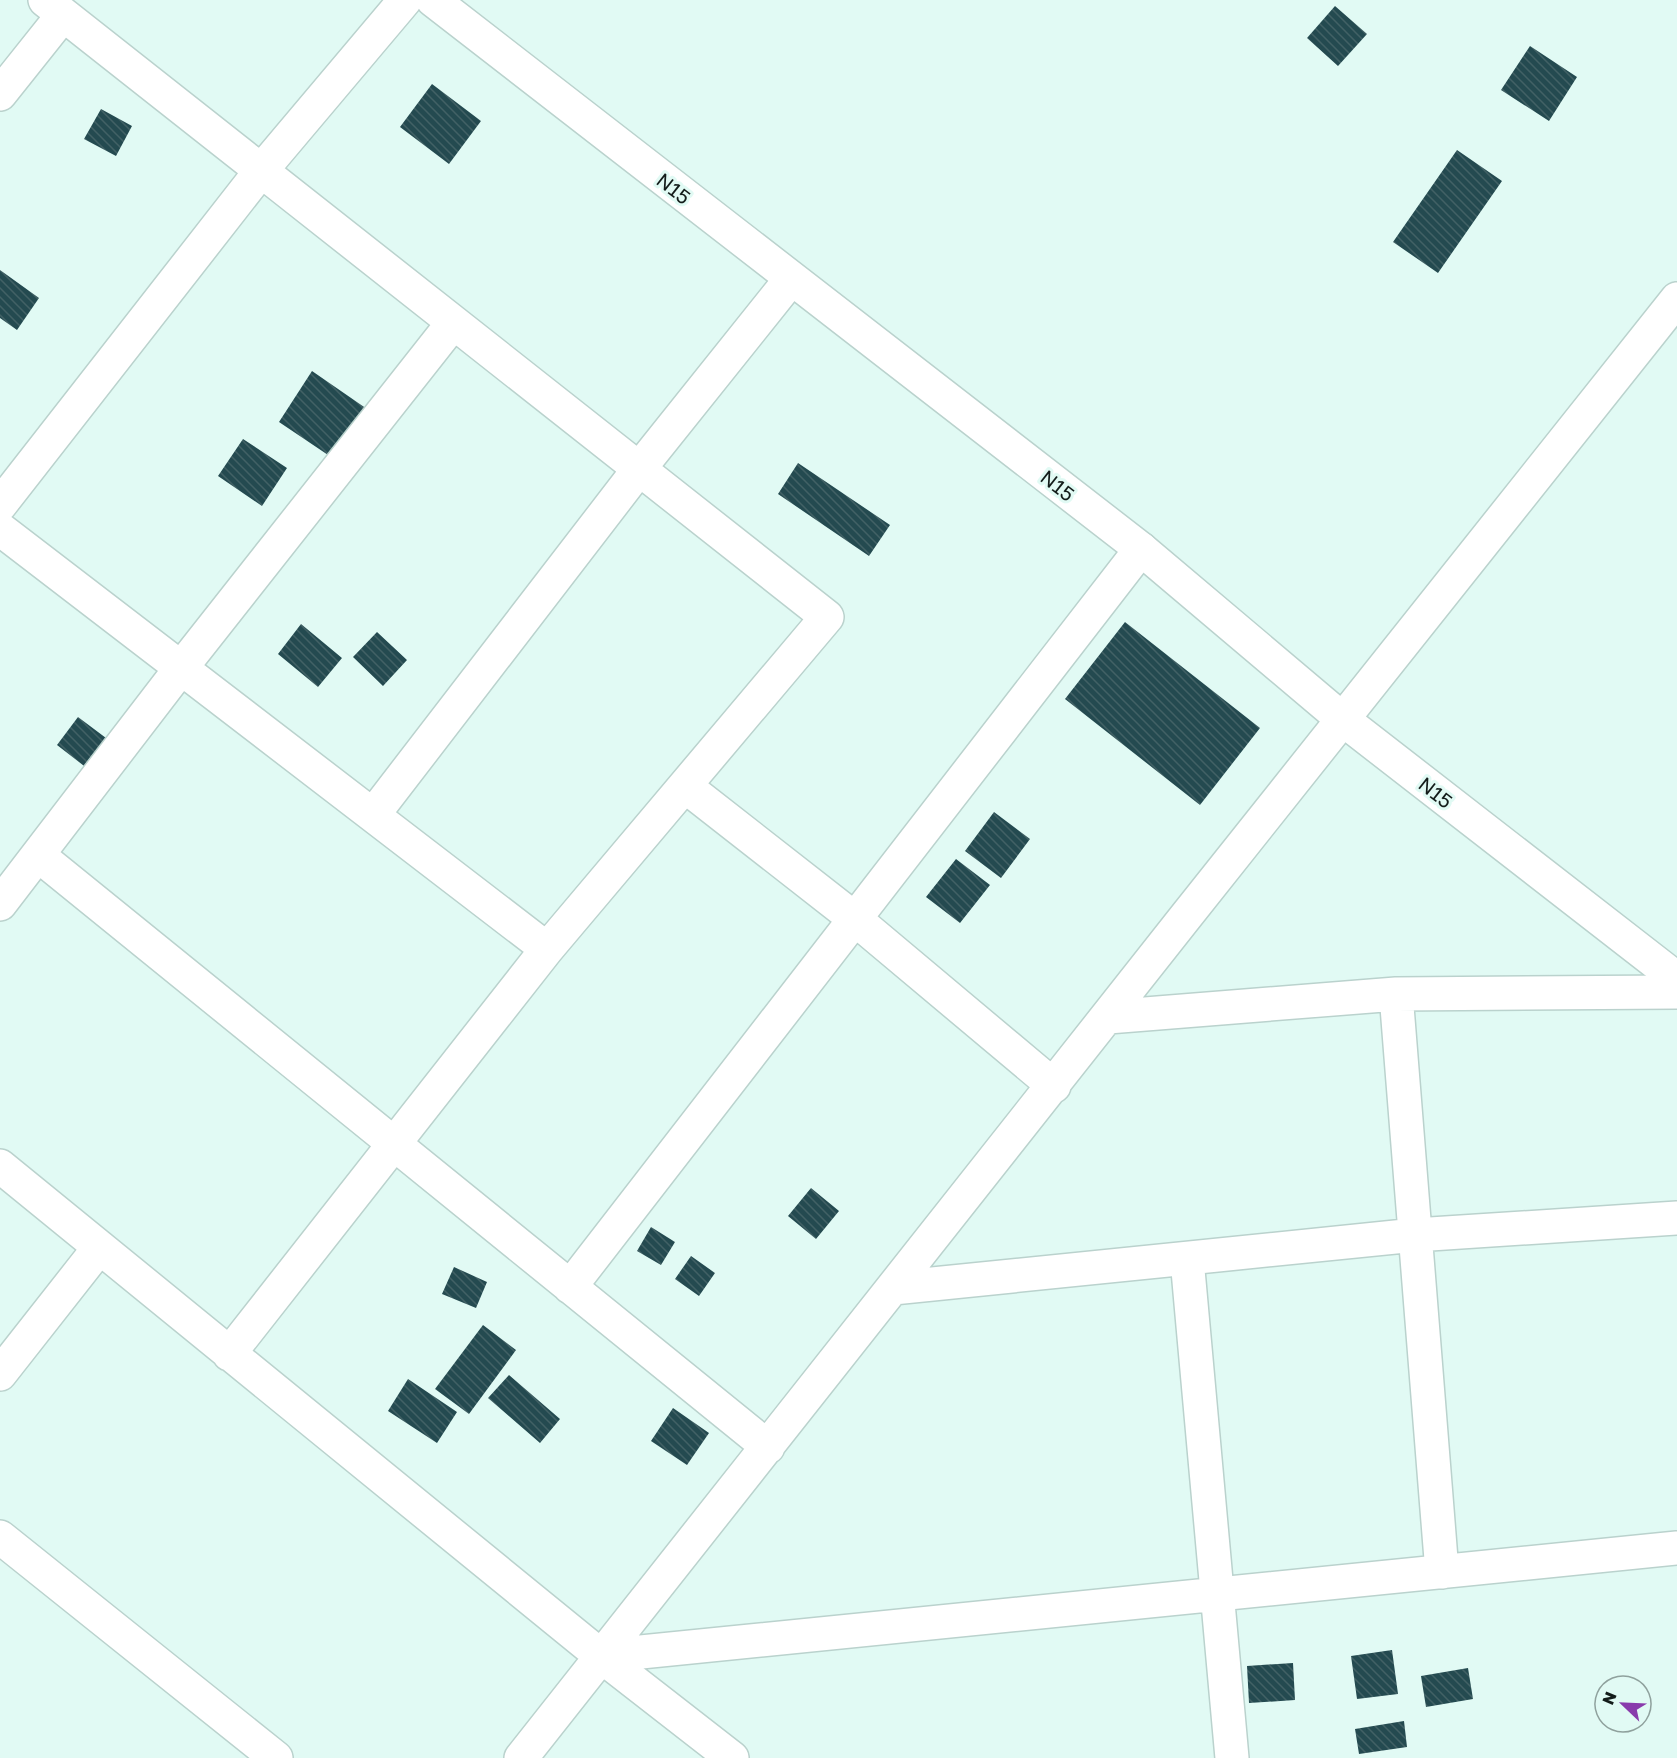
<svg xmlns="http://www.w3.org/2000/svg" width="1677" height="1758" viewBox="0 0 1677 1758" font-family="'Golos Text',sans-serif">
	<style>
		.building { fill: url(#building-back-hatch) }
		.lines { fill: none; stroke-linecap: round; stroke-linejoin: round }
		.minor-casing { stroke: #bad2cd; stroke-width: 36 }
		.primary-casing { stroke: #bad2cd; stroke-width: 36 }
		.minor { stroke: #fff; stroke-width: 33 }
		.primary { stroke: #fff; stroke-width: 33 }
		.labels { text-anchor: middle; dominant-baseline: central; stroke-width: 6; stroke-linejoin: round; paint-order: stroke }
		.street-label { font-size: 20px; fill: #131c1a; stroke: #e1faf4 }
	</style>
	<defs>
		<pattern id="building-back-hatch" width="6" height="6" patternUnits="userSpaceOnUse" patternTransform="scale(1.5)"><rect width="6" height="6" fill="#244a50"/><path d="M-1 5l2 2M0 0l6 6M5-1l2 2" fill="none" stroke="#426165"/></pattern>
	</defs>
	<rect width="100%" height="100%" fill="#e1faf4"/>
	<!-- building -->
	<path class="building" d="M1335,6L1367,34L1338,66L1307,38Z
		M1530,46L1577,77L1549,121L1501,90Z
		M432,84L481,121L449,164L400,127Z
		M101,109L132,126L116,156L84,139Z
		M1457,150L1502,181L1438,273L1393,242Z
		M0,270L39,298L17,330L0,318Z
		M312,371L367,409L334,459L279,422Z
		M243,439L287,468L262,506L218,476Z
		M798,463L890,525L869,556L778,494Z
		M1125,622L1260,728L1200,805L1065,699Z
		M301,624L342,658L318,687L278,654Z
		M377,632L407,660L383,686L353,657Z
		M78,717L110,741L88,769L57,745Z
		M994,812L1030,839L1001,878L965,851Z
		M956,859L990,885L960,923L926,897Z
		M811,1188L839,1211L816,1239L788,1216Z
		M651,1227L675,1242L661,1265L637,1251Z
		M691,1256L715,1273L699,1296L675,1279Z
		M454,1267L487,1282L476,1308L442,1294Z
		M483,1325L516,1350L469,1414L435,1389Z
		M509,1375L560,1419L540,1443L488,1398Z
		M408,1379L457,1412L437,1443L388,1411Z
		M673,1408L709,1433L687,1465L651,1441Z
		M1392,1650L1398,1694L1357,1699L1351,1656Z
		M1293,1663L1295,1700L1249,1703L1247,1666Z
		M1468,1668L1473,1699L1426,1707L1421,1676Z
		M1404,1721L1407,1747L1359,1754L1355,1729Z"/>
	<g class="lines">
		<defs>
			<path id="minor" d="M45,0L827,617L547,949L229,1354
				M0,94L63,15
				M0,505L260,172L405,0
				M0,529L547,949
				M685,786L855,919L1054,1086
				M373,815L639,469L791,279
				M38,855L768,1447
				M0,904L181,668L453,323
				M1396,994L1442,1572
				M1108,1017L1396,994L1677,992
				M0,1166L601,1656L732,1758
				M1187,1259L1232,1758
				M570,1287L1141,549
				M893,1288L1415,1235L1677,1218
				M0,1374L99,1248
				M0,1537L276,1758
				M601,1656L1677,1548
				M521,1758C906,1272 1289,783 1677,299"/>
			<path id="primary" d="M433,0L1141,549L1341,718L1677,979"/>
		</defs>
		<!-- minor casing -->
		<use href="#minor" class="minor-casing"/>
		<!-- primary casing -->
		<use href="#primary" class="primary-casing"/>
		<!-- minor -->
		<use href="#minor" class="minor"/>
		<!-- primary -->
		<use href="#primary" class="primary"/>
	</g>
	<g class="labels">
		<!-- street labels -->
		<g class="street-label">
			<text transform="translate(674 188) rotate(38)">N15</text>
			<text transform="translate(1058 485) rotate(38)">N15</text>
			<text transform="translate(1436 792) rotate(38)">N15</text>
		</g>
	</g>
	<!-- north arrow -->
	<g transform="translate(1623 1704) rotate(293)"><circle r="28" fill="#e1faf4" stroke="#8fa19d" stroke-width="1.5"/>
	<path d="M0-4.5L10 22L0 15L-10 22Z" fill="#893bac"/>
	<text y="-9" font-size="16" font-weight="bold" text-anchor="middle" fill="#131c1a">N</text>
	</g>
</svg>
